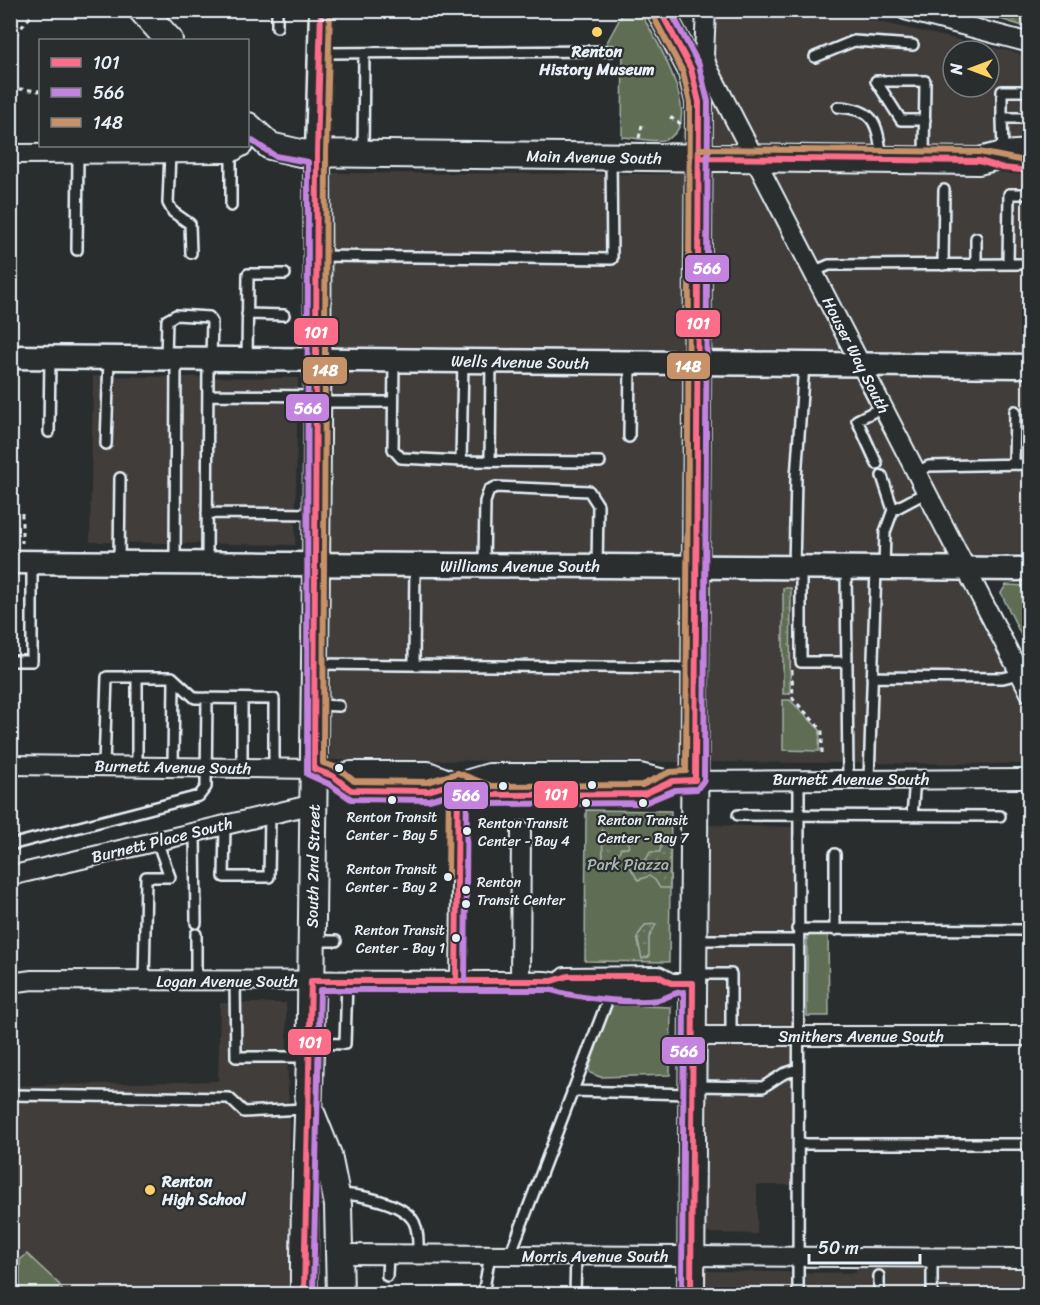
<svg xmlns="http://www.w3.org/2000/svg" width="1040" height="1305" viewBox="0 0 1040 1305" font-family="Sriracha,sans-serif">
	<style>
		.built { fill: #3f3d3b; fill-rule: evenodd }
		.green { fill: #606d55; stroke: #a4afa6; stroke-width: 1.5 }
		.forest { fill: url(#forest-firs); stroke: #a4afa6; stroke-width: 1.5 }
		.garden { fill: url(#garden-dots); stroke: #a4afa6; stroke-width: 1.5 }
		.lines { fill: none; stroke-linecap: round; stroke-linejoin: round }
		.service-casing { stroke: #e8f1f8; stroke-width: 14 }
		.minor-casing { stroke: #e8f1f8; stroke-width: 22 }
		.tertiary-casing { stroke: #e8f1f8; stroke-width: 27 }
		.secondary-casing { stroke: #e8f1f8; stroke-width: 30 }
		.path { stroke: #e8f1f8; stroke-width: 3; stroke-dasharray: 4.5 4.5; stroke-linecap: butt }
		.service { stroke: #2a2d2e; stroke-width: 9 }
		.minor { stroke: #2a2d2e; stroke-width: 18 }
		.tertiary { stroke: #2a2d2e; stroke-width: 22 }
		.secondary { stroke: #2a2d2e; stroke-width: 26 }
		.bus-1-casing { stroke: #2a2d2e; stroke-width: 10 }
		.bus-2-casing { stroke: #2a2d2e; stroke-width: 10 }
		.bus-3-casing { stroke: #2a2d2e; stroke-width: 10 }
		.bus-1 { stroke: #fb6d88; stroke-width: 6 }
		.bus-2 { stroke: #c483df; stroke-width: 6 }
		.bus-3 { stroke: #c7916a; stroke-width: 6 }
		.poi-dot { fill: #ffd166; stroke: #2a2d2e; stroke-width: 2 }
		.bus-dot { fill: #e8f1f8; stroke: #2a2d2e; stroke-width: 2 }
		.labels { text-anchor: middle; dominant-baseline: central; stroke-width: 4.5; stroke-linejoin: round; paint-order: stroke }
		.bus-label { font-size: 14px; fill: #e8f1f8; stroke: #2a2d2e }
		.poi-label { font-size: 16px; font-weight: bold; fill: #e8f1f8; stroke: #2a2d2e }
		.street-label { font-size: 16px; fill: #e8f1f8; stroke: #2a2d2e }
		.park-label { font-size: 16px; fill: #abb6af; stroke: #2a2d2e }
		.line-badge { stroke: #2a2d2e; stroke-width: 2 }
		.badge-label { font-size: 16px; text-anchor: middle; font-weight: bold; fill: #fff }
	</style>
	<defs>
		<pattern id="forest-firs" width="22" height="20" patternUnits="userSpaceOnUse" patternTransform="scale(1.5)"><rect width="22" height="20" fill="#606d55"/><path d="M5 1l3.5 6h-7zM16 11l3.5 6h-7z" fill="#77826e"/></pattern>
		<pattern id="garden-dots" width="8" height="8" patternUnits="userSpaceOnUse" patternTransform="scale(1.5)"><rect width="8" height="8" fill="#606d55"/><path d="M2 2h.1M6 6h.1" fill="none" stroke="#77826e" stroke-width="1.8" stroke-linecap="round"/></pattern>
	</defs>
	<rect width="100%" height="100%" fill="#2a2d2e"/>
	<filter id="ink" filterUnits="userSpaceOnUse"><feTurbulence type="fractalNoise" baseFrequency=".0167" numOctaves="2"/><feDisplacementMap in="SourceGraphic" scale="12" xChannelSelector="R" yChannelSelector="G"/><feConvolveMatrix kernelMatrix="1 2 1 2 8 2 1 2 1" color-interpolation-filters="sRGB"/></filter>
	<g filter="url(#ink)">
		<!-- built -->
		<path class="built" d="M710,11H841L848,15L1018,53L1029,61V554L948,555L1029,713V764L330,760L333,173L673,174ZM953,51H989V87H953Z
			M93,376L298,378L295,545L90,542Z
			M708,825L796,827L795,1185H757V1234L706,1233Z
			M220,1003H286L293,1294H11L10,1086L218,1081Z
			M857,1267H1029V1294H706V1271L856,1273Z"/>
		<!-- green -->
		<path class="green" d="M624,11H639C653,33 703,116 671,137C660,145 636,137 622,137L623,46H605Z
			M1006,585L1029,586V652L1001,593Z
			M783,700H790L820,730L819,751L783,750Z
			M586,810L671,811L669,962L585,961Z
			M807,934H828L829,1016H807Z
			M610,1005L671,1007L670,1075L600,1077L590,1073L589,1069Z
			M27,1254L59,1284L64,1294H20V1260Z"/>
		<!-- forest -->
		<path class="forest" d="M974,11H1029V28Z"/>
		<!-- garden -->
		<path class="garden" d="M783,588H791L790,694H783Z
			M602,830L615,840L626,839L629,843L628,848H621L615,860L603,859Z
			M662,839H670V888H660L655,880L649,876L638,880L630,867V861L646,860L650,852H660Z
			M656,924L649,938V957L642,959L637,937L645,925Z"/>
		<g class="lines">
			<defs>
				<path id="service" d="M277,27V10
					M320,53L611,51
					M815,57L854,41L913,45
					M838,107C876,109 877,124 882,158
					M1002,118V91H1030
					M363,152L364,53
					M170,153L168,203L173,212L190,224L191,253
					M1003,153L1002,118H1030
					M924,158L925,81H876L901,120H925
					M231,206V153
					M77,250L78,154
					M319,256L612,259L611,158
					M1008,264L1009,194H1030
					M943,265L944,190
					M976,265V238
					M813,272L829,265L1030,264
					M247,314L284,315
					M166,358L167,320L176,315L209,317L212,322L211,358
					M247,359L248,274H285
					M394,360L393,449L401,458L461,461
					M463,361L461,461L600,462
					M208,395L316,396
					M318,402H393
					M49,432L50,357
					M629,437L630,364
					M106,444L109,359
					M490,461L491,361
					M877,464L857,420L883,407
					M1014,464L1015,411
					M916,472L929,466L1030,464
					M882,476L893,510
					M207,513L315,514
					M119,563L120,478
					M175,563L176,359
					M207,563L208,358
					M484,566L485,502L489,490L496,487L589,491L598,505L597,567
					M794,568L796,478L804,364
					M801,568V662H847
					M846,569L848,779
					M884,569L885,532L893,510L927,492
					M10,661H32V562
					M414,663L415,565
					M317,664L693,668
					M872,677L1003,678L1019,674
					M317,705L339,706
					M104,766L107,677H172L195,698L274,699V768
					M137,767V677
					M173,767L174,679
					M242,768V699
					M869,779L876,569
					M738,815L1000,816
					M912,816L915,779
					M225,825L224,877H269L270,814
					M195,832L196,923
					M14,844L199,796L206,787L207,698
					M797,929L1030,930
					M835,930V854
					M696,940H798
					M314,941H336
					M695,974H731V1037
					M144,981L146,877H170L157,841
					M196,981V934
					M235,981L236,1057H307
					M456,981L458,783
					M311,1043L345,1044L347,981
					M695,1086L763,1087L783,1074L798,1069
					M572,1091L690,1094
					M10,1095L229,1098L244,1112L305,1109
					M799,1144H1030
					M337,1194C358,1194 403,1202 414,1222C419,1232 418,1244 418,1255
					M510,1255L608,999L607,990
					M932,1257V1294
					M387,1276L388,1255
					M879,1276V1294
					M483,1294L490,1255
					M575,1294L576,1255
					M798,1294L799,779"/>
				<path id="minor" d="M706,10L704,55L707,66L1030,693
					M905,10L1030,43
					M10,154L231,153L243,146
					M10,765L314,769L333,776L351,790L428,791L489,773H640L673,781L1030,779
					M333,776L351,771H428L489,795L644,794L673,781
					M10,876L314,804
					M565,977L658,976L671,983H680
					M520,981L521,831
					M10,983L32,980L520,981C530,981 542,980 552,982C587,987 640,1001 671,983
					M693,1036H1030
					M340,1254L1030,1258"/>
				<path id="tertiary" d="M317,153L321,10
					M10,357L1030,366
					M10,562L1030,569"/>
				<path id="secondary" d="M142,10L169,40
					M660,10L691,69L699,102L691,1294
					M248,126L270,146L300,153L979,161L1003,155L1030,153
					M312,1115L328,1155L338,1205L340,1294
					M304,1294C303,1199 310,1104 311,1008C314,723 319,438 317,153"/>
			</defs>
			<!-- service casing -->
			<use href="#service" class="service-casing"/>
			<!-- minor casing -->
			<use href="#minor" class="minor-casing"/>
			<!-- tertiary casing -->
			<use href="#tertiary" class="tertiary-casing"/>
			<!-- secondary casing -->
			<use href="#secondary" class="secondary-casing"/>
			<!-- path -->
			<path class="path" d="M10,41L36,10
				M10,88L40,91
				M670,117L681,124
				M639,138L642,125
				M22,513V543
				M792,670L793,699L822,730V757"/>
			<!-- service -->
			<use href="#service" class="service"/>
			<!-- minor -->
			<use href="#minor" class="minor"/>
			<!-- tertiary -->
			<use href="#tertiary" class="tertiary"/>
			<!-- secondary -->
			<use href="#secondary" class="secondary"/>
			<defs>
				<path id="bus-1" d="M321,10L317,153L314,769L333,776L351,790L428,791L458,782L489,795L644,794L673,781L695,780L699,102L691,69L660,10
					M700,158L979,161L1003,168L1030,171
					M456,981L458,782
					M304,1294L311,981H552L568,976H658L671,983H693L691,1294"/>
				<path id="bus-2" d="M248,138L275,156L308,162L307,774L329,784L351,799L429,800L457,792L488,804L644,803L675,790L697,789L704,780L708,102L699,65L670,10
					M465,981L467,782
					M313,1294L320,990H551C577,998 630,1004 658,1000C668,998 673,992 684,992L682,1294"/>
				<path id="bus-3" d="M330,10L326,153L323,763L338,768L354,781L427,782L458,773L491,786L642,785L670,772L686,771L690,103L683,72L652,14
					M700,149L979,152L1030,162
					M448,877L449,782"/>
			</defs>
			<!-- bus-1 casing -->
			<use href="#bus-1" class="bus-1-casing"/>
			<!-- bus-2 casing -->
			<use href="#bus-2" class="bus-2-casing"/>
			<!-- bus-3 casing -->
			<use href="#bus-3" class="bus-3-casing"/>
			<!-- bus-1 -->
			<use href="#bus-1" class="bus-1"/>
			<!-- bus-2 -->
			<use href="#bus-2" class="bus-2"/>
			<!-- bus-3 -->
			<use href="#bus-3" class="bus-3"/>
		</g>
	</g>
	<!-- markers -->
	<g class="poi-dot">
		<circle cx="597" cy="32" r="6"/>
		<circle cx="150" cy="1190" r="6"/>
	</g>
	<g class="bus-dot">
		<circle cx="339" cy="768" r="5"/>
		<circle cx="592" cy="785" r="5"/>
		<circle cx="503" cy="786" r="5"/>
		<circle cx="392" cy="800" r="5"/>
		<circle cx="586" cy="803" r="5"/>
		<circle cx="643" cy="803" r="5"/>
		<circle cx="467" cy="831" r="5"/>
		<circle cx="448" cy="877" r="5"/>
		<circle cx="466" cy="890" r="5"/>
		<circle cx="466" cy="904" r="5"/>
		<circle cx="456" cy="938" r="5"/>
	</g>
	<g class="labels">
		<!-- bus labels -->
		<g class="bus-label">
			<text x="392" y="817">Renton Transit<tspan x="392" dy="18">Center - Bay 5</tspan></text>
			<text x="643" y="820">Renton Transit<tspan x="643" dy="18">Center - Bay 7</tspan></text>
			<text x="478" y="823" text-anchor="start">Renton Transit<tspan x="478" dy="18">Center - Bay 4</tspan></text>
			<text x="437" y="869" text-anchor="end">Renton Transit<tspan x="437" dy="18">Center - Bay 2</tspan></text>
			<text x="477" y="882" text-anchor="start">Renton<tspan x="477" dy="18">Transit Center</tspan></text>
			<text x="445" y="930" text-anchor="end">Renton Transit<tspan x="445" dy="18">Center - Bay 1</tspan></text>
		</g>
		<!-- poi labels -->
		<g class="poi-label">
			<text x="597" y="51">Renton<tspan x="597" dy="18">History Museum</tspan></text>
			<text x="162" y="1181" text-anchor="start">Renton<tspan x="162" dy="18">High School</tspan></text>
		</g>
		<!-- street labels -->
		<g class="street-label">
			<text transform="translate(594 157) rotate(1)">Main Avenue South</text>
			<text transform="translate(856 355) rotate(63)">Houser Way South</text>
			<text transform="translate(520 362) rotate(1)">Wells Avenue South</text>
			<text x="520" y="566">Williams Avenue South</text>
			<text transform="translate(173 767) rotate(1)">Burnett Avenue South</text>
			<text x="851" y="779">Burnett Avenue South</text>
			<text transform="translate(162 840) rotate(-14)">Burnett Place South</text>
			<text transform="translate(313 866) rotate(-89)">South 2nd Street</text>
			<text x="227" y="981">Logan Avenue South</text>
			<text x="861" y="1036">Smithers Avenue South</text>
			<text x="595" y="1256">Morris Avenue South</text>
		</g>
		<!-- park labels -->
		<g class="park-label">
			<text x="628" y="864">Park Piazza</text>
		</g>
	</g>
	<g class="line-badge">
		<rect x="684" y="254" width="46" height="29" rx="6" fill="#c483df"/>
		<rect x="675" y="309" width="46" height="29" rx="6" fill="#fb6d88"/>
		<rect x="293" y="317" width="46" height="29" rx="6" fill="#fb6d88"/>
		<rect x="666" y="352" width="45" height="28" rx="6" fill="#c7916a"/>
		<rect x="302" y="356" width="46" height="29" rx="6" fill="#c7916a"/>
		<rect x="285" y="393" width="45" height="29" rx="6" fill="#c483df"/>
		<rect x="533" y="780" width="46" height="29" rx="6" fill="#fb6d88"/>
		<rect x="443" y="781" width="46" height="29" rx="6" fill="#c483df"/>
		<rect x="287" y="1028" width="45" height="28" rx="6" fill="#fb6d88"/>
		<rect x="661" y="1036" width="45" height="29" rx="6" fill="#c483df"/>
	</g>
	<g class="badge-label">
		<text x="707" y="274">566</text>
		<text x="698" y="329">101</text>
		<text x="316" y="338">101</text>
		<text x="688" y="372">148</text>
		<text x="325" y="376">148</text>
		<text x="308" y="414">566</text>
		<text x="556" y="800">101</text>
		<text x="466" y="801">566</text>
		<text x="310" y="1048">101</text>
		<text x="684" y="1057">566</text>
	</g>
	<!-- margin -->
	<rect width="1040" height="1305" fill="none" stroke="#2a2d2e" stroke-width="36"/>
	<rect x="18" y="18" width="1004" height="1269" fill="none" stroke="#e8f1f8" stroke-width="2" filter="url(#ink)"/>
	<!-- legend -->
	<rect x="39" y="39" width="210" height="108" fill="#2a2d2e" stroke="#767b7f" stroke-width="1.5"/>
	<rect x="51" y="58" width="30" height="9" fill="#fb6d88" stroke="#767b7f" stroke-width="1.5"/>
	<text x="93" y="69" font-size="18" fill="#e8f1f8">101</text>
	<rect x="51" y="88" width="30" height="9" fill="#c483df" stroke="#767b7f" stroke-width="1.5"/>
	<text x="93" y="99" font-size="18" fill="#e8f1f8">566</text>
	<rect x="51" y="118" width="30" height="9" fill="#c7916a" stroke="#767b7f" stroke-width="1.5"/>
	<text x="93" y="129" font-size="18" fill="#e8f1f8">148</text>
	<!-- north arrow -->
	<g transform="translate(971 69) rotate(270)"><circle r="28" fill="#2a2d2e" stroke="#767b7f" stroke-width="1.5"/>
	<path d="M0-4.5L10 22L0 15L-10 22Z" fill="#ffd166"/>
	<text y="-9" font-size="16" font-weight="bold" text-anchor="middle" fill="#e8f1f8">N</text>
	</g>
	<!-- scale -->
	<path d="M809 1254v9h111v-9" fill="none" stroke="#e8f1f8" stroke-width="3"/>
	<text x="818" y="1254" font-size="18" fill="#e8f1f8" stroke="#2a2d2e" stroke-width="4.5" paint-order="stroke">50 m</text>
</svg>
